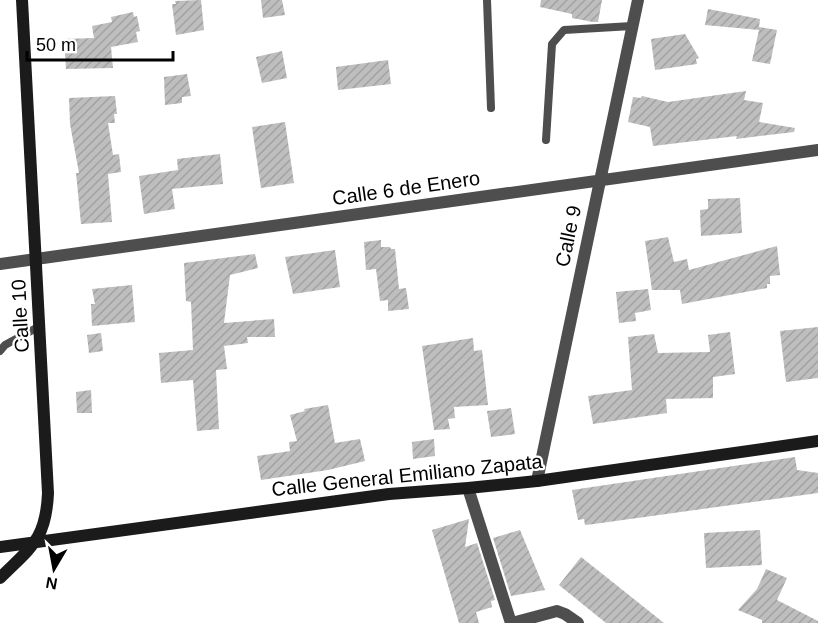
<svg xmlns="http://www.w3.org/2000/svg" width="818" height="623" viewBox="0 0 818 623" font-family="Arial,sans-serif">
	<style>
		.building { fill: url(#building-hatch) }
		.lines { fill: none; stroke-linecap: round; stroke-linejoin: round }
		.lane { stroke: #4e4e4e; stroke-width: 8 }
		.street { stroke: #4e4e4e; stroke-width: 12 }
		.secondary { stroke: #1b1b1b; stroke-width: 12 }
		.labels { text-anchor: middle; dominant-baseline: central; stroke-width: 4.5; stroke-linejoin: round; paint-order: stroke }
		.street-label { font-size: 20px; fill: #000; stroke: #fff }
	</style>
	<defs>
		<pattern id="building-hatch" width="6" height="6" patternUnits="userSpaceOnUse" patternTransform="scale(1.5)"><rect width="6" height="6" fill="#bebebe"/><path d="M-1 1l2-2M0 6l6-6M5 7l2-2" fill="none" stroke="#a2a2a2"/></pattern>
	</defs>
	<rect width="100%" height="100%" fill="#fff"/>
	<!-- building -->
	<path class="building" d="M201,0L204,30L176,35L172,4H176L175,1Z
		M261,0H282L285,15L263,18Z
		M541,0H602L598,22H593L572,18V14L540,7Z
		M708,9L760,19L759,27L777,30L770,64L752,61L759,30L705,25Z
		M133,12L134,17L137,16L140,31L136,32L138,42L111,47L113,68L66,69L64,39L94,38L92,26L112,22L111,17Z
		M685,34L699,58L696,59L697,64L655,70L651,39Z
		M282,51L287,78L262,83L256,57Z
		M388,60L391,84L338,90L336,67Z
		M187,74L191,96L182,97V103L165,105L164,77Z
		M746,91L744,100L763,103L759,122L795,128L794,132L736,139L737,136L653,146L650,127L628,122L633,97L641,98L642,96L668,102Z
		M115,96L117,114H114L115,123H108L113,155L119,154L121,172L108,174L112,222L81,224L76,173H79L70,124L69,98Z
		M285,122L294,183L261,188L252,127Z
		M220,154L223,184L172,189L175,209L144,214L139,176L178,170L177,159Z
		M740,198L742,233L701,236L700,210L708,209V199Z
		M668,237L674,262L687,259L689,270L777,246L780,275L770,276V284H767V288L682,304L680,290H652L645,241Z
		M381,240V247H390L391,249H395L399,289L406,288L409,309L388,311V300L380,301L376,269L366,270L364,242Z
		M335,250L340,287L293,294L285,257Z
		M255,254L258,268L230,275L224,323L274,319L275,337H247L248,343L224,346L227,369L216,370L219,429L197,431L193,380L161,383L159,353L193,350L191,302L186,301L184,263Z
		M132,285L135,322L92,326L91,304H95L92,289Z
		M648,289L651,310L635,313L636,321L619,323L616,292Z
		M818,327V378L786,382L780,331Z
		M730,332L735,374L713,377V398L666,399L667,413L593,424L588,396L632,390L628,337L654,334L658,353L710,352L708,335Z
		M101,333L103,351L89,353L87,335Z
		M473,338L474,351L482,350L488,405L454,407L455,418L448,419L450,429L434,430L422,346Z
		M91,390L92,413H77L76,392Z
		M328,405L335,443L360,439L365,461L328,470L261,480L257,456L290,451L289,442L297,441L290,415L305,411L304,409Z
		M511,408L515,434L491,437L487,411Z
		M434,439L435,456L413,459L412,442Z
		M795,457L797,470L818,473V493L594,524L585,525L584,519L578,520L572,490Z
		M469,519L465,547L477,543L495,600L491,601L492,607L476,612L479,623H459L432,530Z
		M520,530L545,590L511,596L493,538Z
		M760,530L762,565L706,568L704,533Z
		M581,557L600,572L664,623H606L596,615L559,585Z
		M766,569L787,578L777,600L818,621V623H762V620L738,610L757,589Z"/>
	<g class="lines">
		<!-- lane -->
		<path class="lane" d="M487,0L491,108
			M546,140L552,44L564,30L632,26
			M0,351L5,345L40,326"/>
		<!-- street -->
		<path class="street" d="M0,264L818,150
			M537,481L638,0
			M468,488L511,623
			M512,623L557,611L565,614L578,623"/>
		<!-- secondary -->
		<path class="secondary" d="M0,547L389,494L468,488L537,481L818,441
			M0,578C31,547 46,540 48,493L22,0"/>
	</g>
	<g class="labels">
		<!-- street labels -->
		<g class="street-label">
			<text transform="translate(406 188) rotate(-8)">Calle 6 de Enero</text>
			<text transform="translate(568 236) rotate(-78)">Calle 9</text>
			<text transform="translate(20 316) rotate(-93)">Calle 10</text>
			<text transform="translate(407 475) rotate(-6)">Calle General Emiliano Zapata</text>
		</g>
	</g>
	<!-- north arrow -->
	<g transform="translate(54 569) rotate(190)" stroke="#ffffff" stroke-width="4.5" paint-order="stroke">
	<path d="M0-4.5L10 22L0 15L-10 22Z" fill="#000000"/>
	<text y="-9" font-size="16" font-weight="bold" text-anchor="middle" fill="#000000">N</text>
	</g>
	<!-- scale -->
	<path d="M27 51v9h146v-9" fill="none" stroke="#000000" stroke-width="3"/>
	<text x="36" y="51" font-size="18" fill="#000000" stroke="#ffffff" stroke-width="4.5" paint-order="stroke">50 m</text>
</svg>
